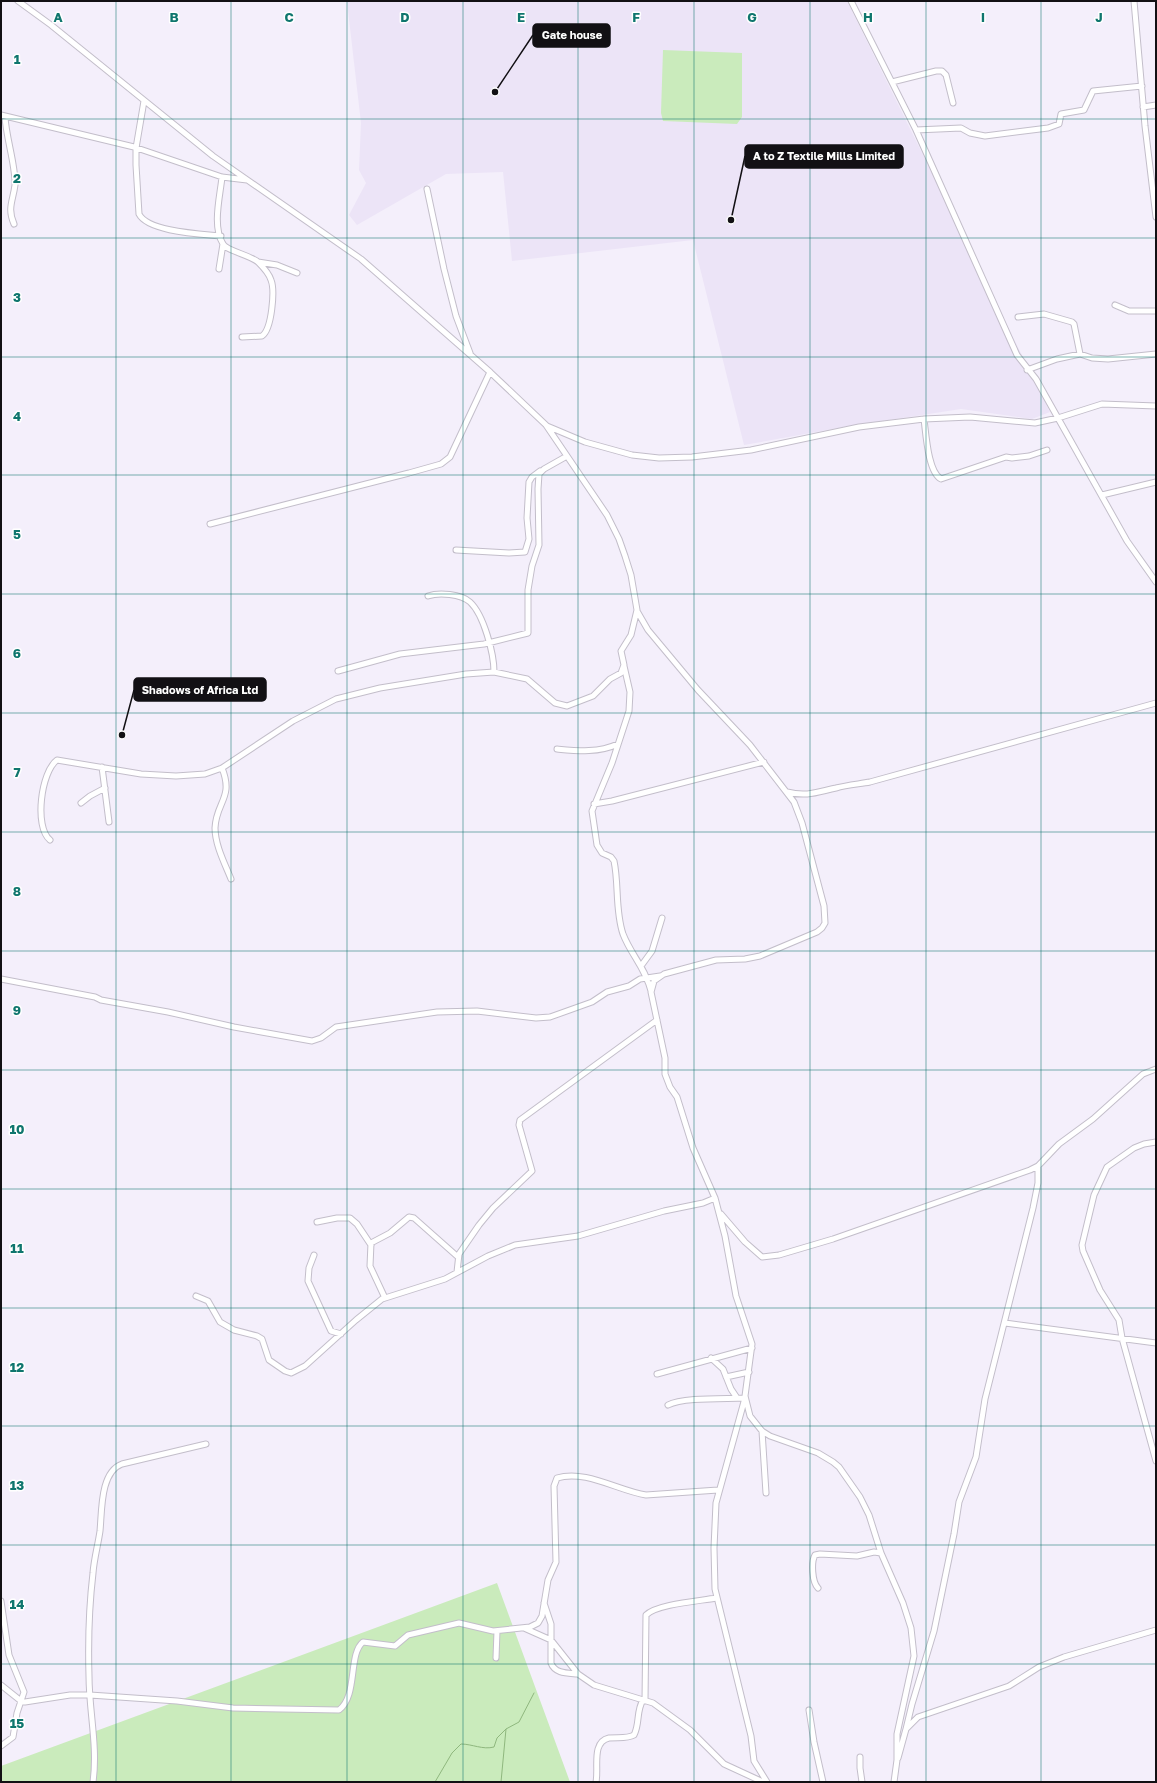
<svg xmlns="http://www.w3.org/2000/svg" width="1157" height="1783" viewBox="0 0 1157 1783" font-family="'Golos Text',sans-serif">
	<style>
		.built { fill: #ece4f7 }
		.green { fill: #caebbc }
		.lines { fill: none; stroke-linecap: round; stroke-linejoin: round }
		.stream { stroke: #8fb77e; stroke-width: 1 }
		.street-casing { stroke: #c3beca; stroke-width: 7 }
		.street { stroke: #fff; stroke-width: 5 }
		.grid { fill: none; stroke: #0f766e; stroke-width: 1; stroke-opacity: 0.55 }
		.grid-label { font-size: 13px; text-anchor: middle; font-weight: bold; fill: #0f766e; stroke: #fff; stroke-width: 3; stroke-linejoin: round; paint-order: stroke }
		.leader { fill: none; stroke: #121014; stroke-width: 1.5 }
		.callout-dot { fill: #121014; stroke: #fff; stroke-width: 1.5 }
		.callout { fill: #121014; stroke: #121014; stroke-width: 1.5 }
		.callout-label { font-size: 11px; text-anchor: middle; font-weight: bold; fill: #fff }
	</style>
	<rect width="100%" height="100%" fill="#f4effb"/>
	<!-- built -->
	<path class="built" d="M847,1L1050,412L1032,419L961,409L844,427L744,445L693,240L512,261L503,172L446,174L357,225L349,215L366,183L359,170L361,123L347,2Z"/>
	<!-- green -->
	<path class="green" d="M663,50L742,53V117L737,124L663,121L661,113Z
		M497,1583L570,1782H1V1766Z"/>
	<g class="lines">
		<!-- stream -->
		<path class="stream" d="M435,1782L452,1753L461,1744C472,1744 483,1750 494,1747L497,1738L506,1729
			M501,1782L506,1729L519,1722L534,1693"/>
		<defs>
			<path id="street" d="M18,1L51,25L213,156L361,259L490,372L546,425L607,515L619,539L625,556L631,575L637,610L631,635L621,651L624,665L621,673L610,679L593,696L567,706L555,703L527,679L494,672L466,674L380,688L336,699L293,721L222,768L205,774L176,776L141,774L57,760C41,772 34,827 50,840
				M851,1L916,130L1017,355L1036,379L1127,541L1156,582
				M1134,1L1145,126L1156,217
				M892,82L936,71H942L946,75L953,103
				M144,101L136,148V165L139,214C148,232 202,234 221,236
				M1143,107L1156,105
				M1,115L134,147L222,177L247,180
				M5,117C6,137 16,167 15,185C13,201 7,208 14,224
				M916,130L961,128L970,133L985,136L1048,128L1059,124L1061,114L1084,110L1093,91L1142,86
				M222,177C220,197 212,226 223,244C227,251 250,255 258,262C263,267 269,273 271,280C275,290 272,329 262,336L242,337
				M427,189L444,269L456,316L470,353
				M258,262L277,265L297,273
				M219,269L223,244
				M1115,305L1129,311H1156
				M1018,317L1044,314L1072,322L1074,324L1080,354
				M1027,370L1057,359L1080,354L1092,358L1108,359L1156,354
				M924,419C926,434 928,472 941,479L1006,457L1012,458L1029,456L1047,450
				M547,426L585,442L632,455L659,458L692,457L751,450L859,427L924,419L970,417L1035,423L1058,418L1102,404L1156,406
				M1102,495L1156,482
				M210,524L409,473L441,464L450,457L490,372
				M456,550L509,553L525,552L529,539L527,518L529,482L532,477L540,471
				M428,596C439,592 461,594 470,602C484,615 494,654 494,672
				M637,611L648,630L698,690L750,745L794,802L802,823L824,906L825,923L822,928L817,932L760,956L745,959L716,960L664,974L654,981L651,992L665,1058V1074L670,1087L677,1097L693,1148L715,1198L725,1236L736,1296L752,1344L745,1396L750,1416L762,1431L770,1436L818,1453L833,1462L839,1467L860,1497L869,1515L881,1553L903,1603L911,1628L914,1656L897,1734V1760L894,1782
				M624,666L630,692L629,711L612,763L592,811L597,845L602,853L611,857L614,861C619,884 615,911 623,934C631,955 645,967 651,991
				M338,671L400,654L484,644L528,633V590L532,566L539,545L538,489L539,474L544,469L567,456
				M557,749C579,751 598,753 618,744
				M102,767L109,822
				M222,768C234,798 216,802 215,828C215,845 225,864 231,879
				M787,792C807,797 817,792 836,788C847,785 859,784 870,782L1156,703
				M81,803L90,796L105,788
				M594,804L612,801L764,762
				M641,966L652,951L662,918
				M1,979L95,997L101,1000L168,1012L234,1027L312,1041L321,1038L336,1027L437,1012L477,1011L536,1018L550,1017L592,1002L607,992L629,986L640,979L660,976
				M1156,1142L1144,1144L1134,1148L1107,1167L1094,1195L1082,1245L1083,1251L1100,1290L1119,1320L1122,1338L1156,1461
				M721,1214L745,1242L762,1257L779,1255L833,1239L1030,1170L1038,1166L1059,1144L1093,1119L1143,1074L1156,1069
				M317,1222L337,1218H350L357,1224L371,1245
				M314,1255L309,1268L308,1281L331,1331L341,1334
				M457,1272L459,1254L479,1225L493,1208L532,1171L519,1125L520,1120L657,1020
				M196,1296L208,1301L220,1322L234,1330L257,1336L262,1339L269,1360L285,1371L291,1373L305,1366L356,1320L382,1299L445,1279L488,1256L515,1245L578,1236L664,1211L703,1203L715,1198
				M385,1298L370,1266L371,1243L390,1233L409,1217L414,1218L458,1257
				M1005,1323L1156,1343
				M711,1358L723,1369L731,1389L737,1398
				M657,1374L752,1348
				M726,1377L749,1372
				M745,1398L716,1503L714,1548L715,1589L751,1736L754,1761L767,1782
				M668,1405C683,1397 726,1399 744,1398
				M762,1431L766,1493
				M818,1588C812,1582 811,1562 815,1555L820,1554L857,1556L874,1552L881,1553
				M1,1601L9,1655L24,1692L17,1713L13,1737L1,1746
				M544,1603L551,1624V1663C555,1674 568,1673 578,1674
				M524,1628L551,1640L578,1674L594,1685L653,1703L690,1730L724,1764L763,1782
				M496,1658L497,1631
				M1,1685L21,1701L25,1702L70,1695H90L177,1701L233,1708L339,1710C358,1696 348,1654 363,1642L395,1646L408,1635L459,1623L493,1631L530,1627L538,1623L542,1616L548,1580L556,1562L554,1486L557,1478C585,1469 619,1491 646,1495L718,1490
				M645,1701L646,1615C657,1604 700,1601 716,1598
				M809,1710L814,1742L823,1782
				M906,1729L912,1704L934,1631L954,1534L959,1502L976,1457L985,1399L1033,1208L1038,1183V1166
				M860,1757V1768L862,1782
				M898,1758L906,1729L918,1717L1009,1686L1039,1667L1064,1657L1156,1630
				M93,1782C98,1747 89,1711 89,1676C88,1642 89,1607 93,1573C94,1559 98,1545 100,1531C102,1511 100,1472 122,1464L206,1444
				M596,1782C599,1768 591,1742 609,1738C618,1737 627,1739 634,1735C640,1724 636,1711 643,1700"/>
		</defs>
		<!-- street casing -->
		<use href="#street" class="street-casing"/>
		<!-- street -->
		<use href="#street" class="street"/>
	</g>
	<!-- grid -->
	<path class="grid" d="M116,1V1782M231,1V1782M347,1V1782M463,1V1782M578,1V1782M694,1V1782M810,1V1782M926,1V1782M1041,1V1782M1,119H1156M1,238H1156M1,357H1156M1,475H1156M1,594H1156M1,713H1156M1,832H1156M1,951H1156M1,1070H1156M1,1189H1156M1,1308H1156M1,1426H1156M1,1545H1156M1,1664H1156"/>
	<g class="grid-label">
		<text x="58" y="22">A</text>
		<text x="174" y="22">B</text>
		<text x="289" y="22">C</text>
		<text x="405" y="22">D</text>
		<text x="521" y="22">E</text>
		<text x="636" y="22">F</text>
		<text x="752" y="22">G</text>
		<text x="868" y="22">H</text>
		<text x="983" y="22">I</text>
		<text x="1099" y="22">J</text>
		<text x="17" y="64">1</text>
		<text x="17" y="183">2</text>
		<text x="17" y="302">3</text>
		<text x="17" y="421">4</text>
		<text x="17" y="539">5</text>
		<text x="17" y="658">6</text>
		<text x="17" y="777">7</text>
		<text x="17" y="896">8</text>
		<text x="17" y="1015">9</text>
		<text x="17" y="1134">10</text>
		<text x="17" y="1253">11</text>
		<text x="17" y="1372">12</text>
		<text x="17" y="1490">13</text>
		<text x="17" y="1609">14</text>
		<text x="17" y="1728">15</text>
	</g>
	<!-- callouts -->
	<path class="leader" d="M495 92L533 35M731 220L745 156M122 735L134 690"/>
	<g class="callout-dot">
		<circle cx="495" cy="92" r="4"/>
		<circle cx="731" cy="220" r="4"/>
		<circle cx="122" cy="735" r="4"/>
	</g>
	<g class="callout">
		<rect x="533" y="24" width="77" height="23" rx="4"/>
		<rect x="745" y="145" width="158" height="23" rx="4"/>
		<rect x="134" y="678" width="132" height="23" rx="4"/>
	</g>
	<g class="callout-label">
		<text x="572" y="39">Gate house</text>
		<text x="824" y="160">A to Z Textile Mills Limited</text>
		<text x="200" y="694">Shadows of Africa Ltd</text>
	</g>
	<!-- border -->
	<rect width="1157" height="1783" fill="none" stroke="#121014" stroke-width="4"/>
</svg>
